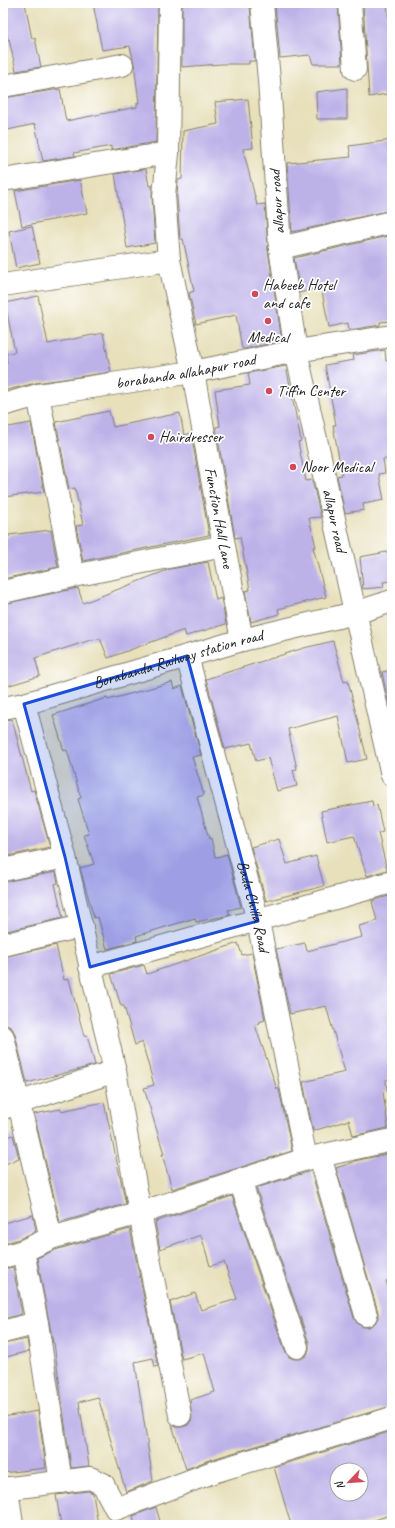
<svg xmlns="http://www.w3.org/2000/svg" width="395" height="1528" viewBox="0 0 395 1528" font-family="Caveat,sans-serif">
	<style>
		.building { fill: #bdb2e8; fill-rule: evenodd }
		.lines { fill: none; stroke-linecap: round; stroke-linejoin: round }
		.minor-casing { stroke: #827e6c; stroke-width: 24 }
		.secondary-casing { stroke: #827e6c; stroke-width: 24 }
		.minor { stroke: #fff; stroke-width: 22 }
		.secondary { stroke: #fff; stroke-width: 22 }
		.marked { fill: #1d4ed8; fill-opacity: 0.2; stroke: #1d4ed8; stroke-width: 3; stroke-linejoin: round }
		.poi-dot { fill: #d1495b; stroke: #fff; stroke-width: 1.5 }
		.labels { text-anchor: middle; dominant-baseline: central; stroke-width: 3.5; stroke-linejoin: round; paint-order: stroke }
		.street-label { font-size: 16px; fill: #1c1c1c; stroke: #fff }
		.poi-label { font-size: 16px; fill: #1c1c1c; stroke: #fff; text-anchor: start }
	</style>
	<rect width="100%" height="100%" fill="#fff"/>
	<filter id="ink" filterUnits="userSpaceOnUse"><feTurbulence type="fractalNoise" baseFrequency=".025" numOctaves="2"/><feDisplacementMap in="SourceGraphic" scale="8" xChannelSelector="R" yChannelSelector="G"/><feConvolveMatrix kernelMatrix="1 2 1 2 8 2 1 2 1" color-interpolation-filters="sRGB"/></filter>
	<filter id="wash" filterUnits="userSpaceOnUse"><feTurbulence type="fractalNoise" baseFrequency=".012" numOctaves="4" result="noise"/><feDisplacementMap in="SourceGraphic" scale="16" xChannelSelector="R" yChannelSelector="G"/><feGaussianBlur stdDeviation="0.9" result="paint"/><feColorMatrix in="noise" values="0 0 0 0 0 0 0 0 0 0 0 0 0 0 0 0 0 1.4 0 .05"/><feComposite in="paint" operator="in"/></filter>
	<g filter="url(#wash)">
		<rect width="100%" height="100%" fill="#e8e0bb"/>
		<g id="blocks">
			<!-- building -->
			<path class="building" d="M3,3H25L32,39L35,38L41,67L16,71L9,39L8,40L3,19Z
				M93,3H158L156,142L111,150V146L74,153L75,156L43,161L35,124L3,131V98L60,89L66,121L137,107V103H139L134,63L130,46L102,50Z
				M212,3V6L248,3V6H250L255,61H249V64H221L182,67V5Z
				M299,3H338L342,64H313L310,55L280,58L275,4Z
				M363,3H387L389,22H391L392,43V93L369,97Z
				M347,88V119H317L316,92Z
				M248,99L253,148L243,149L257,205L265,204L268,250L282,341L244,349L242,348L236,315L196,324L189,293L194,291L183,239H180L177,196L178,180L182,179L183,131L218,124L215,102Z
				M392,140V210L292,232L287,163L351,157L349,146Z
				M146,169L149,186L152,185V197L155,243L127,248L115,174Z
				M80,180L87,213L22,226L15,191Z
				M32,226L40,263L16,268L9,231Z
				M392,235V321L380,322V325L349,330L348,323L329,327L321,287L300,293L294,258Z
				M38,296L48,344L103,333L111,372L36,383L3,391V363H7L6,354L15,352L5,303Z
				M385,350L386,361L392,360V459H383L385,473L379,474L384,500L363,504L364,510L345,513L337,476L342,475L333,425H336L325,365L354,360L353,355Z
				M286,366L301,441L298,442L306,481L312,480L321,517L309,518L316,547H313L326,597L278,609L279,614L251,622L245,591L250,590L240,537L235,538L216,427L220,426L215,390L250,385L248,373Z
				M109,411L113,427L180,413L184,435L191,433L209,535L83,561L76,526L83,525L75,488L69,489L56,422Z
				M31,423L44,492L3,497V428Z
				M51,530L58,567L3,579V538L9,537V535Z
				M392,551V581L383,582L384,587L363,589L360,557Z
				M208,562L216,600L221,598L226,624L186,636L184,630L108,658L100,638L95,640L94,639L35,658L40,676L7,686L3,671V604L78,588L83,603L170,569Z
				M333,641L344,682L348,681L367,759L348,763L338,716L288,729L297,769L293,770L297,786L277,791L268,758L256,761L251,743L225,749L206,679L304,648Z
				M392,670V705L389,706L382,672Z
				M172,682L174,689L182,686L201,755L192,757L204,795L197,797L209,839L211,838L215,857H217L227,854L241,907L228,910L230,915L196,922L195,918L136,936L137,941L107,949L98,917L94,918L80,868L94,864L84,835L89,834L78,799L81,798L67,750L64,751L53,715L107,698L108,700Z
				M12,719L31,791L34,790L50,847L3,857V720Z
				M372,801L373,806L377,805L383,832L378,833L387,870L367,876L354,836L327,842L321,811Z
				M279,839L287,864L316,856L324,886L266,901L251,847Z
				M56,872L58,883L55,884L63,918L3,932V919L7,918L3,902V882Z
				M392,895V1077L386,1080L387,1091L383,1092L388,1128L353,1136L349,1120L313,1131L303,1082L345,1072L326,1006L290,1014L276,949L305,943L307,951L362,937L359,926L377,921L372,901Z
				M238,943L242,955L252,953L265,1020L259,1022L260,1023L255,1025L277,1089H279L292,1151L172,1189L162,1154H164L144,1088L154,1085L142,1042L135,1045L124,1006H121L111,974L144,965L147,974Z
				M56,945L64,980L69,979L84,1036L87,1035L95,1065L27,1083L15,1034L12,1028L7,1025H3V957Z
				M104,1102L126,1204L60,1222L34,1114L61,1109V1111Z
				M13,1135L19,1158L3,1165V1139Z
				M392,1153V1279L386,1281L392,1299V1406L209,1460L186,1469L172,1425L176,1427H182L188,1425L192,1419L190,1400L215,1392L204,1353L182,1359L170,1302L195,1293L201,1310L237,1299L224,1262L210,1266L201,1235L160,1249L155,1222L232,1196L285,1351L289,1357L294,1359H301L307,1355L309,1349V1343L256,1188L311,1171L354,1318L358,1324L363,1327H369L375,1323L378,1318V1312L336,1168L354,1162V1161Z
				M33,1215L36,1231L19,1239L3,1244V1223Z
				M130,1229L158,1366L155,1367L153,1358L135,1362L153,1481L126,1492L98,1397L79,1402L89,1466L71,1468L54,1343H53L37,1258L55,1250Z
				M13,1267L22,1314L3,1319V1269Z
				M27,1339L29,1351L6,1357L3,1344Z
				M38,1411L46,1468L3,1473V1417Z
				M392,1431V1514L361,1525H291L274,1467ZM337,1470H361V1494H337Z
				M88,1491L93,1493L98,1525H61L56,1495Z
				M156,1507L161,1525H135L133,1516Z"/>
		</g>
	</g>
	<g filter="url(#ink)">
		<use href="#blocks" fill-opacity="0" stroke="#827e6c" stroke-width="1"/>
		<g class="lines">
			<defs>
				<g id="minor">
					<path id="s1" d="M170,3L168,153L164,196L169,260L193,372L224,546L242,640"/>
					<path d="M350,3L355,69"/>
					<path d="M3,86L122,65"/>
					<path d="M3,180L168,153"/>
					<path d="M280,248L392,222"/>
					<path d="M3,285L169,260"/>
					<path d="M38,395L73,576"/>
					<path id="s2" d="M3,405L38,395L193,372L296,351L280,248L269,80L262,3"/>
					<path d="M3,592L73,576L224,546"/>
					<path id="s3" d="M187,656L258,921L306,1159"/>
					<path d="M24,704L65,857L115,1071L140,1213L180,1415"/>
					<path id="s4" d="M3,708L24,704L242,640L355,613L392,601"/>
					<path d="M3,870L65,857"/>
					<path d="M3,945L82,926"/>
					<path d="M90,967L392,882"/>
					<path d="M3,1037L51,1238"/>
					<path d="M3,1108L115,1071"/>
					<path d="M320,1156L366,1315"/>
					<path d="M240,1181L297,1347"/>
					<path d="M23,1251L37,1323L61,1482"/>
					<path d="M3,1257L23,1251L51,1238L140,1213L306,1159L392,1140"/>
					<path d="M3,1332L37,1323"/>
					<path d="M7,1488L12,1525"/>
					<path d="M3,1489L90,1478L103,1484L116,1509L213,1472L392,1418"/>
				</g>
				<g id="secondary">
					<path id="s5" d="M392,336L296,351L392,775"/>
				</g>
			</defs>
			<!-- minor casing -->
			<use href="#minor" class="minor-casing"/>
			<!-- secondary casing -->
			<use href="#secondary" class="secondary-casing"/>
			<!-- minor -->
			<use href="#minor" class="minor"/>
			<!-- secondary -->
			<use href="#secondary" class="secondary"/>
		</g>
	</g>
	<!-- marked area -->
	<path class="marked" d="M187,656L258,921L90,967L65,857L24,704Z"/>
	<!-- markers -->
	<g class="poi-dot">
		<circle cx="255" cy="294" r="4"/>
		<circle cx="268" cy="321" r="4"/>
		<circle cx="269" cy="391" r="4"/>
		<circle cx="151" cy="437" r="4"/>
		<circle cx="293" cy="467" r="4"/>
	</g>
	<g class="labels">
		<!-- street labels -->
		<g class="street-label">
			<text transform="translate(277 202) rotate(-94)">allapur road</text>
			<text stroke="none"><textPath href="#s2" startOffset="186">borabanda allahapur road</textPath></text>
			<text stroke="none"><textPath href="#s1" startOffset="520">Function Hall Lane</textPath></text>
			<text stroke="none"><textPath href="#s5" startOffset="271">allapur road</textPath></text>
			<text stroke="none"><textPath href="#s4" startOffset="182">Borabanda Railway station road</textPath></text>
			<text stroke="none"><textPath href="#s3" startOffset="259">Bada Chilla Road</textPath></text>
		</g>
		<!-- poi labels -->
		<g class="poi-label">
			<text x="263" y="285">Habeeb Hotel<tspan x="263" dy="18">and cafe</tspan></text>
			<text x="268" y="337" text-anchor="middle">Medical</text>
			<text x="277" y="391">Tiffin Center</text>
			<text x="159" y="437">Hairdresser</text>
			<text x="301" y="467">Noor Medical</text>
		</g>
	</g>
	<!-- margin -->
	<rect width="395" height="1528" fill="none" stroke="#fff" stroke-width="16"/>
	<!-- north arrow -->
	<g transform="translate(349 1482) rotate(245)"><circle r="19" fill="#ffffff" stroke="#a4a4a4"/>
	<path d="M0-3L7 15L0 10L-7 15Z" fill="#d1495b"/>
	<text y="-6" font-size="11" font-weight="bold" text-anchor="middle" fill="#1c1c1c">N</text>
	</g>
</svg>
